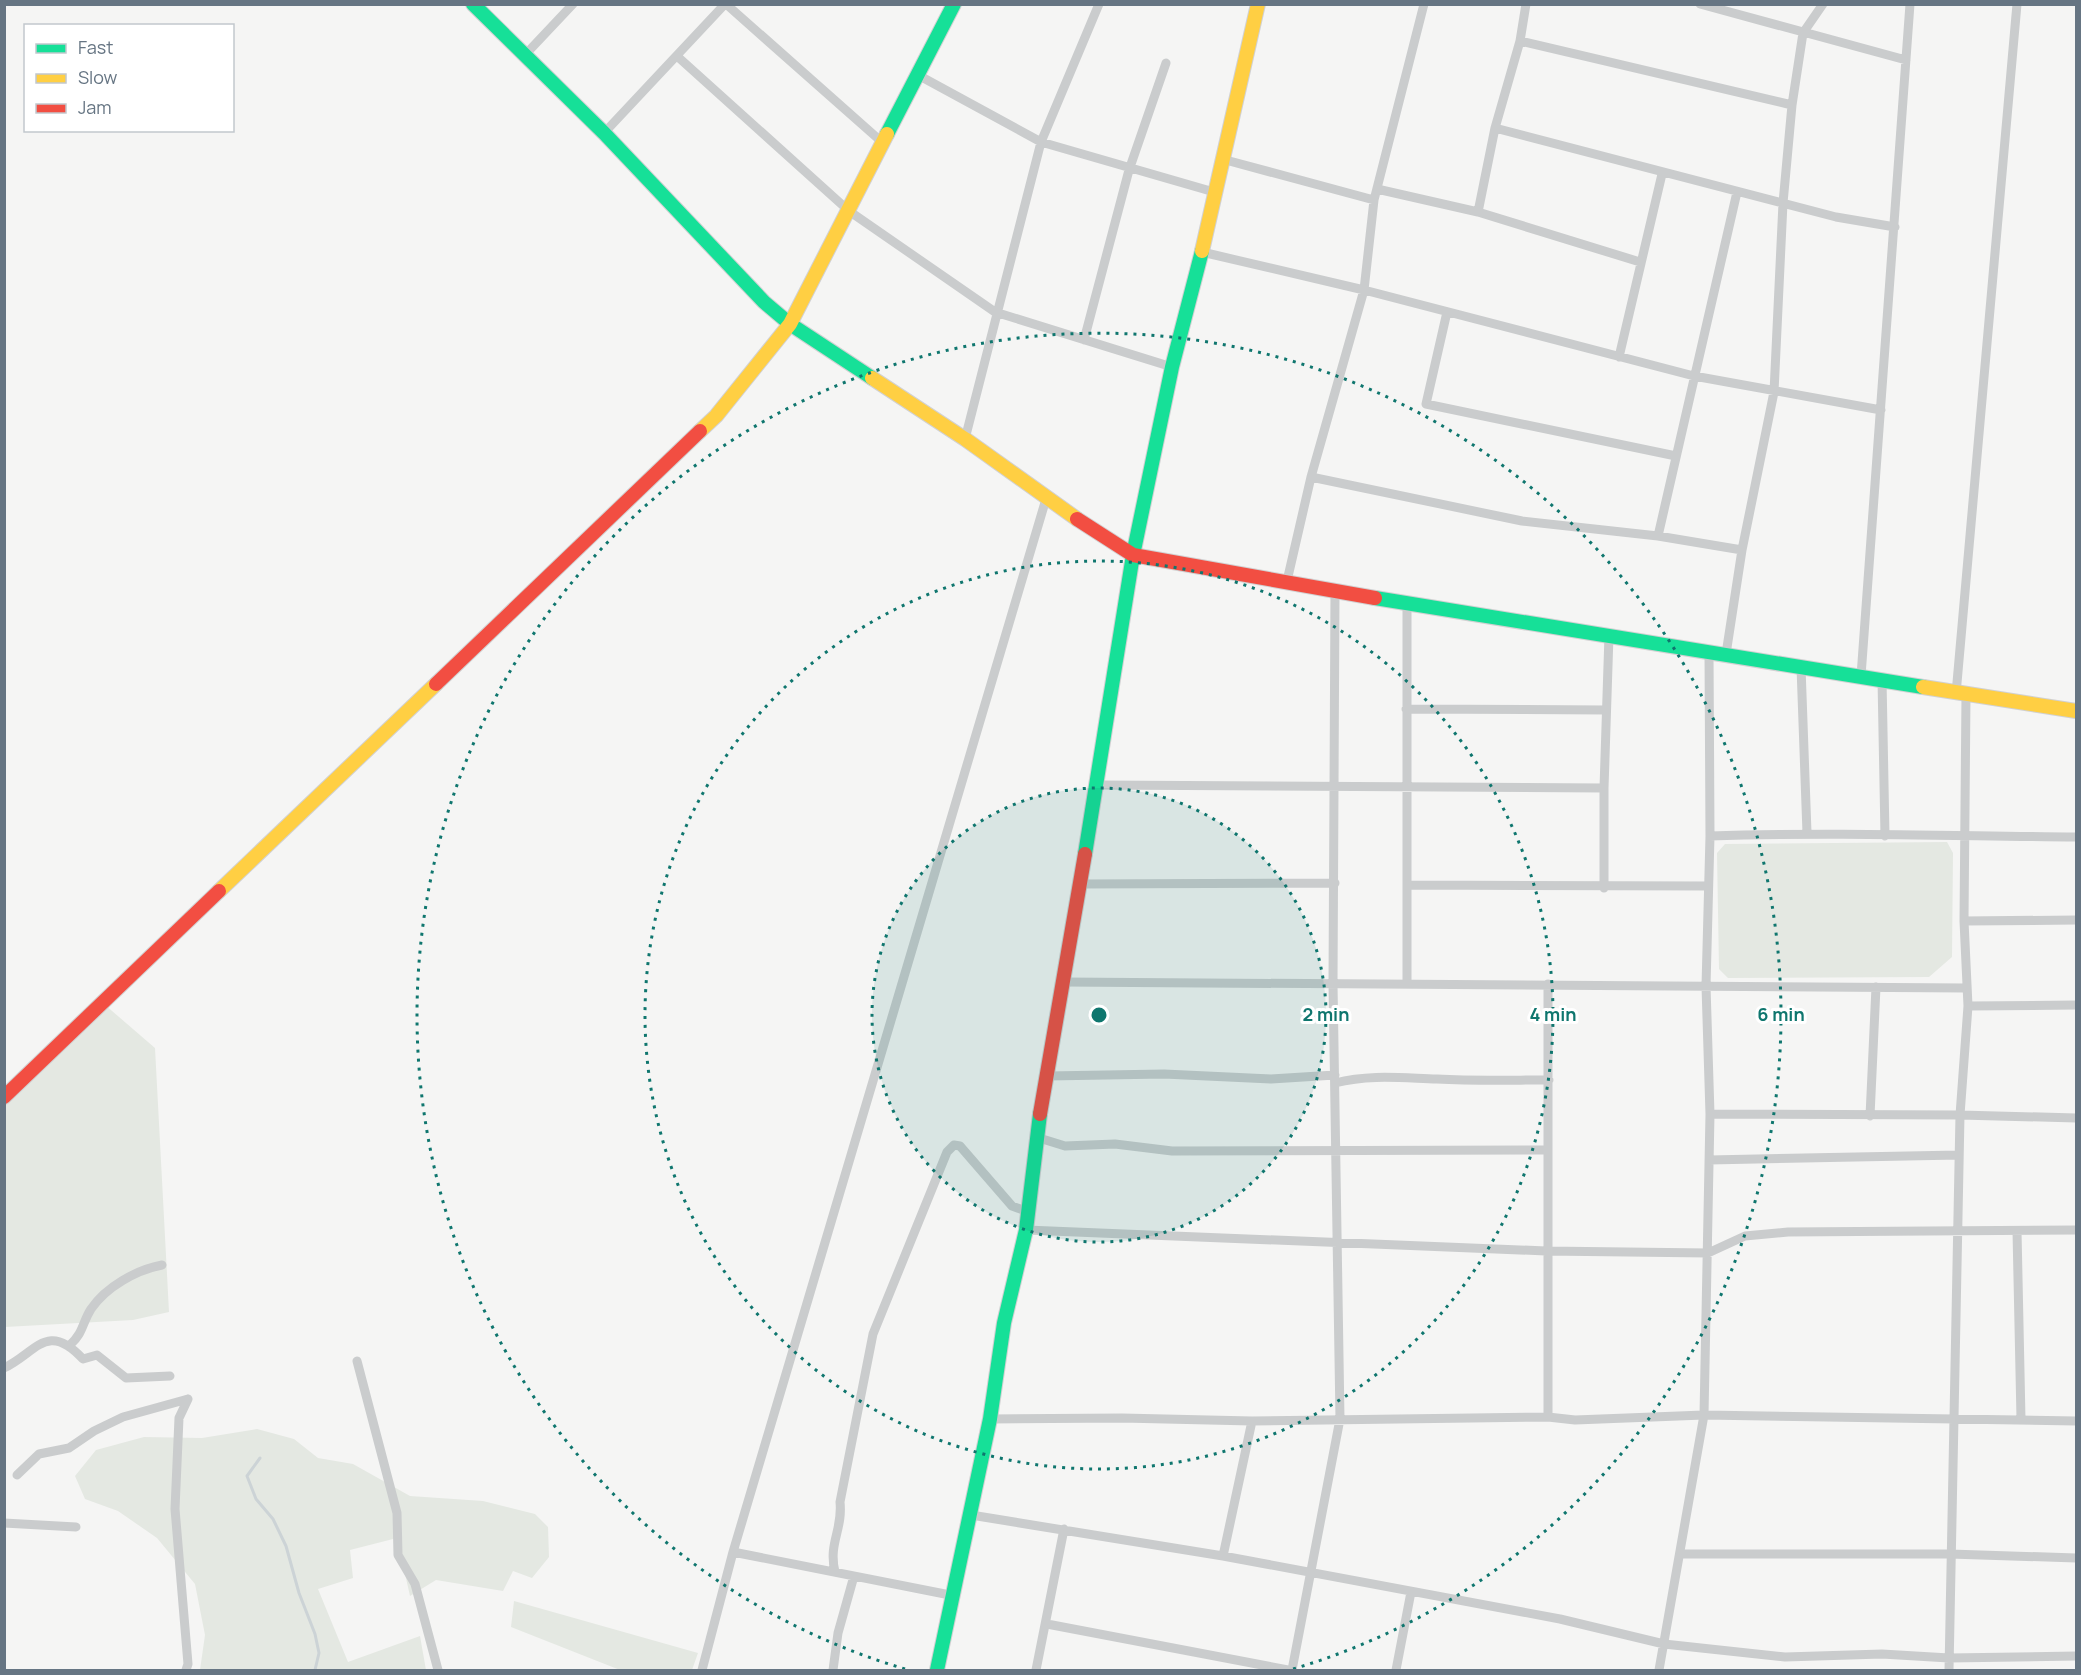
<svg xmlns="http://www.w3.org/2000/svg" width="2081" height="1675" viewBox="0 0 2081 1675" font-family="Manrope,sans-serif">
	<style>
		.green { fill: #e4e8e2 }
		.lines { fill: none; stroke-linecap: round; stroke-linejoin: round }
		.stream { stroke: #ccd3d6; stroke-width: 3 }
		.fast-casing { stroke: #d1d1d2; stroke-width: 16 }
		.slow-casing { stroke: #d1d1d2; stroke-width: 16 }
		.jam-casing { stroke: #d1d1d2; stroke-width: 16 }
		.street { stroke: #cacccd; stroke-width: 9 }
		.fast { stroke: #16e098; stroke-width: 14 }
		.slow { stroke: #ffcf43; stroke-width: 14 }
		.jam { stroke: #f24e42; stroke-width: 14 }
		.ring { fill: none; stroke: #0f766e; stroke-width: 3; stroke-dasharray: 3 6 }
		.centre { fill: #0f766e; stroke: #fff; stroke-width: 3 }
		.ring-label { font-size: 18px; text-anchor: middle; font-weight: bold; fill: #0f766e; stroke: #fff; stroke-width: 6; stroke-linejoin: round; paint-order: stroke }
	</style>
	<rect width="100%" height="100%" fill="#f5f5f4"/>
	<!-- green -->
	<path class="green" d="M1947,842L1953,853L1952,957L1929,977L1728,978L1719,969L1717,853L1725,844Z
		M97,998L155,1048L169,1312L133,1320L5,1327L4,1088Z
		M257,1429L294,1439L318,1458L353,1464L410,1496L483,1501L535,1514L548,1527L549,1557L532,1578L513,1571L503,1591L436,1580L410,1596L397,1538L350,1550L353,1578L318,1589L348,1662L420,1636L426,1670H200L205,1635L195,1584L157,1538L118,1511L85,1499L75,1476L96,1450L144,1437L202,1438Z
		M514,1601L698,1653L692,1670H620L511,1627Z"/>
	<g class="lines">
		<!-- stream -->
		<path class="stream" d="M260,1458L247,1476L256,1499L273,1519L286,1546L299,1593L315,1634L319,1653L315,1670"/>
		<defs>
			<path id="fast" d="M473,4L604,133L764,302L790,324L872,378
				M887,134L954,4
				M1375,598L1923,687
				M1085,854L1133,555L1172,367L1202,251
				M937,1670L990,1419L1004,1323L1026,1230L1040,1114"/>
			<path id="slow" d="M1202,251L1258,4
				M872,378L965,439L1077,519
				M700,431L716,416L790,324L887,134
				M1923,687L2076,711
				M219,891L436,684"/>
			<path id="jam" d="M1077,519L1133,555L1375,598
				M436,684L700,431
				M4,1097L219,891
				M1040,1114L1085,854"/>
		</defs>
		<!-- fast casing -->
		<use href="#fast" class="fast-casing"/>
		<!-- slow casing -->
		<use href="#slow" class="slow-casing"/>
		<!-- jam casing -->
		<use href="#jam" class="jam-casing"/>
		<!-- street -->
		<path class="street" d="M726,4L883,143
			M1700,4L1906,60
			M1520,41L1792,105
			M524,56L573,4
			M678,57L849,211L995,312L1172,367
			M918,75L1041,142L1214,192
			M1495,128L1836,217L1895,227
			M604,133L725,4
			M1222,159L1374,200
			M1377,189L1478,212L1640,262
			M1478,212L1495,128L1520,41L1526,4
			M1202,252L1364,290L1694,376L1881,410
			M1447,312L1426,404L1676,456
			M1084,340L1129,170L1166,63
			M1619,357L1662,174
			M965,439L1041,142L1099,4
			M1311,477L1522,521L1658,536L1742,550
			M1658,536L1737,192
			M1287,581L1311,477L1364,290L1374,200L1424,4
			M1726,654L1742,550L1774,392L1783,203L1792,105L1803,33L1823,4
			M1801,667L1807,833
			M1861,676L1910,4
			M1882,679L1885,836
			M1956,694L2017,4
			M1406,709L1606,710
			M1097,785L1604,788
			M1710,836C1832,832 1954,836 2076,837
			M1080,884L1335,883
			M1408,885L1708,886
			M1604,888V788L1609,635
			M1964,921L2076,920
			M1064,982L1966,988
			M1407,984V604
			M1548,984V1417
			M1968,1006L2076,1005
			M1048,1076L1164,1074L1271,1079L1335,1075
			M1335,1083C1370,1074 1402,1078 1437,1079C1474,1081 1511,1080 1549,1080
			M1710,1114L1960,1115L2076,1118
			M1870,1116L1876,987
			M1036,1137L1065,1146L1115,1144L1172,1151L1547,1150
			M1709,1160L1959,1155
			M1026,1230L1546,1251L1708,1253L1745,1236L1788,1232L2076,1230
			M2017,1231L2021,1419
			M70,1345C84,1332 82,1323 91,1309C106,1287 136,1270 162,1265
			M357,1361L397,1513L398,1555L415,1584L438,1670
			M4,1368C36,1353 47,1320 83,1359L97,1355L126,1378L170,1376
			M990,1419L1122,1418L1252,1421L1548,1417L1575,1420L1704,1415L2076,1421
			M17,1475L39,1454L69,1448L94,1431L123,1417L188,1399
			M971,1515L1223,1556L1560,1619L1664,1644L1785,1657L1882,1654L1949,1658L2076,1656
			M4,1523L76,1527
			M733,1552L955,1596
			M1680,1554H1950L2076,1558
			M1223,1556L1252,1421
			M835,1572C828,1543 843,1530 840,1502L873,1334L947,1152L954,1145L960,1146L1012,1206L1026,1211
			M1047,1624L1288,1670
			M186,1670L188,1664L175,1509L179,1418L188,1399
			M702,1670L733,1552L1046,499
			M833,1670L838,1633L854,1576
			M1036,1670L1064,1529
			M1292,1670L1340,1419L1333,984L1335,591
			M1396,1670L1411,1592
			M1659,1670L1704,1415L1710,1114L1706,986L1710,836L1709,652
			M1949,1670L1960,1115L1968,1006L1964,921L1966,695"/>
		<!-- fast -->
		<use href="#fast" class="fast"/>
		<!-- slow -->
		<use href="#slow" class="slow"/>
		<!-- jam -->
		<use href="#jam" class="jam"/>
	</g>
	<!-- distance rings -->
	<circle cx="1099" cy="1015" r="227" fill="#0f766e" fill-opacity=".12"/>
	<g class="ring">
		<circle cx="1099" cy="1015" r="227"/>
		<circle cx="1099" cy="1015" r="454"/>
		<path d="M905 1669A682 682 0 1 1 1293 1669"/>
	</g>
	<circle cx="1099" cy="1015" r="9" class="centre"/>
	<g class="ring-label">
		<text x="1326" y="1021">2 min</text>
		<text x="1553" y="1021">4 min</text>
		<text x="1781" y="1021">6 min</text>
	</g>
	<!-- border -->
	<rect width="2081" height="1675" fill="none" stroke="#667583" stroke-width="12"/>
	<!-- legend -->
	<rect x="24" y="24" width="210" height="108" fill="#ffffff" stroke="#c2c8cd" stroke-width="1.5"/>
	<rect x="36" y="44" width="30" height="9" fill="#16e098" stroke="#c2c8cd" stroke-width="1.5"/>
	<text x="78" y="54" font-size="18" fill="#667583">Fast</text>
	<rect x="36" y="74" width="30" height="9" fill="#ffcf43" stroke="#c2c8cd" stroke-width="1.5"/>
	<text x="78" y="84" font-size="18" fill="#667583">Slow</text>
	<rect x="36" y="104" width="30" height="9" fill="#f24e42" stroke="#c2c8cd" stroke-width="1.5"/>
	<text x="78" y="114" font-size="18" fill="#667583">Jam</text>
</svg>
